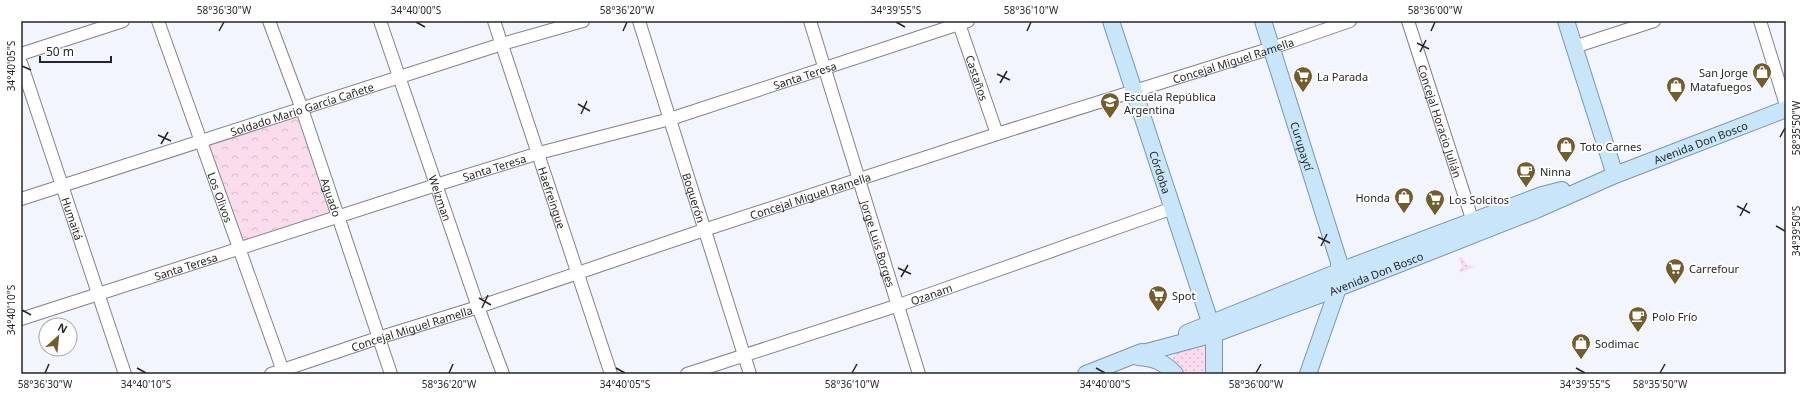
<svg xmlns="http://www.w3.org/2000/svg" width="1807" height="395" viewBox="0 0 1807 395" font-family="'Noto Sans',sans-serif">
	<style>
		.grass { fill: url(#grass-dots) }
		.park { fill: url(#park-crowns) }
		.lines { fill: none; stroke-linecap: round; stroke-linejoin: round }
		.minor-casing { stroke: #81838b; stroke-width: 14 }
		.major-casing { stroke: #7896ae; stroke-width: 18 }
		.minor { stroke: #fff; stroke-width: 12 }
		.major { stroke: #c8e5f9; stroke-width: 16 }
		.ticks { fill: none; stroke: #252629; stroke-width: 1.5 }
		.labels { text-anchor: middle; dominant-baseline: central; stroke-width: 4; stroke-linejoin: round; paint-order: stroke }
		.street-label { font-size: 11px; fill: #252629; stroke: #fff }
		.poi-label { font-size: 11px; fill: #252629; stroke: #fff; text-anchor: start }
		.neatline { fill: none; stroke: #252629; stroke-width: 1.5 }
		.ticks-label { font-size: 10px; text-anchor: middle; fill: #252629 }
	</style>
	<defs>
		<pattern id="grass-dots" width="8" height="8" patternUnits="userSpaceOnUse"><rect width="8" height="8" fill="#fadced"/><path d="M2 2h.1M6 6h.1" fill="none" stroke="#d6bdcb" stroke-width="1.8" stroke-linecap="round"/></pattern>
		<pattern id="park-crowns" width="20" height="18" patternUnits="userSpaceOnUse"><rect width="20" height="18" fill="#fadced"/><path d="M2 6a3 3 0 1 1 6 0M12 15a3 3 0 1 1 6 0" fill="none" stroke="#d6bdcb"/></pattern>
	</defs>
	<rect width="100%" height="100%" fill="#f2f4fe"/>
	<!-- grass -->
	<path class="grass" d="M1462,257L1467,265L1475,267L1458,273L1462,266L1459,258Z
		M1201,345L1205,348L1206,374H1183L1172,358L1175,353Z"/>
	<!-- park -->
	<path class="park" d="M302,109L337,216L240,248L200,142Z"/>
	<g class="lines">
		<defs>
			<g id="minor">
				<path id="s1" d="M158,21L284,374"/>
				<path id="s2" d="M269,21L302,109L391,374"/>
				<path id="s3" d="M380,21L478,307L503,374"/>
				<path id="s4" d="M494,21L611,374"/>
				<path id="s5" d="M639,21L750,374"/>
				<path id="s6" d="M810,21L919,374"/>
				<path id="s7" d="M958,21L997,134"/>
				<path id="s8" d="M1408,21L1473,222"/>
				<path d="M1760,21L1786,105"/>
				<path d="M1574,47L1654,21"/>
				<path d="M21,54L123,21"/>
				<path id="s9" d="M21,63L125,374"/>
				<path id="s10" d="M21,199L502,44L583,21"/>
				<path id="s11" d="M21,319L436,185L539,153L670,119L968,21"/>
				<path id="s12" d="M271,374L378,338L478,307L704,230L997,134L1272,48L1350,21"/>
				<path id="s13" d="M687,374L899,305L1173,208"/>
			</g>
			<g id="major">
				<path id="s14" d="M1111,21L1214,334V374"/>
				<path id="s15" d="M1263,21L1339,262L1338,288L1308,374"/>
				<path d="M1566,21L1615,175"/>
				<path d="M1187,333L1353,266L1542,195L1562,190"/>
				<path id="s16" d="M1132,356L1214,334L1338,288L1536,210L1615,175L1786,109"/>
				<path d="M1138,357C1154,358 1164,362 1175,374"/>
				<path d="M1086,374L1142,352"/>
			</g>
		</defs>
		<!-- minor casing -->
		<use href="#minor" class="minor-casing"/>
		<!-- major casing -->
		<use href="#major" class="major-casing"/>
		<!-- minor -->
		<use href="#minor" class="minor"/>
		<!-- major -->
		<use href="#major" class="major"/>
	</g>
	<!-- ticks -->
	<path class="ticks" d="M416,22L425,27M896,22L905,27M219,31L224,22M623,31L627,22M1027,31L1031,22M1431,31L1435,22M1417,43L1429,49M1420,52L1426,40M22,66L31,70M997,74L1010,80M1000,83L1007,71M578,104L590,111M581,114L587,101M158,135L171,141M1780,137L1785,128M161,144L168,132M1737,206L1750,213M1740,216L1747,203M1776,226L1785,231M1318,237L1330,243M1321,246L1327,234M898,268L911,274M901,277L908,265M479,298L491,305M482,308L488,295M22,310L31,315M137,368L146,373M616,368L625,373M1096,368L1105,373M1576,368L1585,373M45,373L49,364M449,373L453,364M852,373L857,364M1256,373L1261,364M1660,373L1665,364"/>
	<!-- icons -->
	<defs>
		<symbol id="shop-pin" viewBox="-11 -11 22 30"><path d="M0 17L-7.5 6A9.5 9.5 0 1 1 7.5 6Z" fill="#745d2d" stroke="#fff"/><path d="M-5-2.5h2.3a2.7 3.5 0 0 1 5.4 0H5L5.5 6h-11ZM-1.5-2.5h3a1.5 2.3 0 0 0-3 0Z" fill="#fff"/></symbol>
		<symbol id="supermarket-pin" viewBox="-11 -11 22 30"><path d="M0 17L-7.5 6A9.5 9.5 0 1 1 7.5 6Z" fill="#745d2d" stroke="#fff"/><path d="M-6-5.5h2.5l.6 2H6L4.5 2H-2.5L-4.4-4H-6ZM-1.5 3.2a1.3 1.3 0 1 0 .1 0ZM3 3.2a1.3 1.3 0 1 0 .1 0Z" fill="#fff"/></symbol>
		<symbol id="school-pin" viewBox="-11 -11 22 30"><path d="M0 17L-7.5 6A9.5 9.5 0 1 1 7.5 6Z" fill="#745d2d" stroke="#fff"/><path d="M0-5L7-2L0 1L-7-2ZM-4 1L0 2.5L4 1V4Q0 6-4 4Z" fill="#fff"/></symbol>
		<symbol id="cafe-pin" viewBox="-11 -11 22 30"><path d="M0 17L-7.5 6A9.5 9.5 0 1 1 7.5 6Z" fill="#745d2d" stroke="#fff"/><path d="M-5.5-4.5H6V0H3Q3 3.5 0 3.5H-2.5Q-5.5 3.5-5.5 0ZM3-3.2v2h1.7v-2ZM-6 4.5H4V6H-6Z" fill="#fff"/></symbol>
	</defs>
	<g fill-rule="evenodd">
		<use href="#shop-pin" x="1751" y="61" width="22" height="30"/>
		<use href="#supermarket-pin" x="1292" y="65" width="22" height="30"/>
		<use href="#shop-pin" x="1665" y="75" width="22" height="30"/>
		<use href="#school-pin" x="1099" y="91" width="22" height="30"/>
		<use href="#shop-pin" x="1555" y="135" width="22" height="30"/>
		<use href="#cafe-pin" x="1515" y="160" width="22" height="30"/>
		<use href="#shop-pin" x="1393" y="186" width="22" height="30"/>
		<use href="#supermarket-pin" x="1424" y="188" width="22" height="30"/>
		<use href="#supermarket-pin" x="1664" y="257" width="22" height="30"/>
		<use href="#supermarket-pin" x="1147" y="284" width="22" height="30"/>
		<use href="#cafe-pin" x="1627" y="305" width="22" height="30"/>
		<use href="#shop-pin" x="1570" y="332" width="22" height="30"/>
	</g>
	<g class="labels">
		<!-- street labels -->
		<g class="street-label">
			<text stroke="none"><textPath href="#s12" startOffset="1012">Concejal Miguel Ramella</textPath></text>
			<text stroke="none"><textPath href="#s11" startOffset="821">Santa Teresa</textPath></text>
			<text stroke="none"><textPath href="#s7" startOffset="60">Castaños</textPath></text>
			<text stroke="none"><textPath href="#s10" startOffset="295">Soldado Mario García Cañete</textPath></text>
			<text stroke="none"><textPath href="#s8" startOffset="105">Concejal Horacio Julián</textPath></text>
			<text stroke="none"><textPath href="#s16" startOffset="608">Avenida Don Bosco</textPath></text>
			<text stroke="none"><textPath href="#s15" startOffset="131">Curupaytí</textPath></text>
			<text stroke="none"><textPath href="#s11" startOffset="497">Santa Teresa</textPath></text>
			<text stroke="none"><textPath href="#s14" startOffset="159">Córdoba</textPath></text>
			<text stroke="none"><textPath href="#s1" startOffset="187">Los Olivos</textPath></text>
			<text stroke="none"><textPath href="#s2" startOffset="187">Aguado</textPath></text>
			<text stroke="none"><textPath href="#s4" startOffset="186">Haefreingue</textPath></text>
			<text stroke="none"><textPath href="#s12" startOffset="568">Concejal Miguel Ramella</textPath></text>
			<text stroke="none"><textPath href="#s3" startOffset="187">Weizman</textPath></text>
			<text stroke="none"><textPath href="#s5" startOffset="185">Boquerón</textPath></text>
			<text stroke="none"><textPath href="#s9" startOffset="164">Humaitá</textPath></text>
			<text stroke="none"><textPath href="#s6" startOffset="233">Jorge Luis Borges</textPath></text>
			<text stroke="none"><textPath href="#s11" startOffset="173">Santa Teresa</textPath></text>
			<text stroke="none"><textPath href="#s16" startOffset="258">Avenida Don Bosco</textPath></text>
			<text stroke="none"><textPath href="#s13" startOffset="257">Ozanam</textPath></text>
			<text stroke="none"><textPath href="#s12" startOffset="148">Concejal Miguel Ramella</textPath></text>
		</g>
		<!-- poi labels -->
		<g class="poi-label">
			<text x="1748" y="72" text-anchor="end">San Jorge</text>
			<text x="1317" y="76">La Parada</text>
			<text x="1690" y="86">Matafuegos</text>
			<text x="1124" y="96">Escuela República<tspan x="1124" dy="13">Argentina</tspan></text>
			<text x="1580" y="146">Toto Carnes</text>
			<text x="1540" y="171">Ninna</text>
			<text x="1390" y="197" text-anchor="end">Honda</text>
			<text x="1449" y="199">Los Solcitos</text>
			<text x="1689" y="268">Carrefour</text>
			<text x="1172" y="295">Spot</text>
			<text x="1652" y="316">Polo Frío</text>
			<text x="1595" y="343">Sodimac</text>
		</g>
	</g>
	<!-- border -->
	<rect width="1807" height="395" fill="none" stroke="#ffffff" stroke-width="44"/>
	<!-- north arrow -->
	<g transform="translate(58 337) rotate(27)"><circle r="19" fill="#ffffff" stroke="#a8a8a9"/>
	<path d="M0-3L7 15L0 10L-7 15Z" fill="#745d2d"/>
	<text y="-6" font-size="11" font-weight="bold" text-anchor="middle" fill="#252629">N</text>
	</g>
	<!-- scale -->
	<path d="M40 56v6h71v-6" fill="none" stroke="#252629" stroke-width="2"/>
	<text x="46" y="56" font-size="12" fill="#252629" stroke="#ffffff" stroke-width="3" paint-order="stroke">50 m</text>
	<rect x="22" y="22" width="1763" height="351" class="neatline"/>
	<g class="ticks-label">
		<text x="224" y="14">58°36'30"W</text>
		<text x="416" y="14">34°40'00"S</text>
		<text x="627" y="14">58°36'20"W</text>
		<text x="896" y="14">34°39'55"S</text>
		<text x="1031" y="14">58°36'10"W</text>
		<text x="1435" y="14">58°36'00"W</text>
		<text transform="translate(11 66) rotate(-90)" y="4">34°40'05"S</text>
		<text transform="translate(1796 128) rotate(-90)" y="4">58°35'50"W</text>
		<text transform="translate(1796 231) rotate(-90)" y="4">34°39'50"S</text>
		<text transform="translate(11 310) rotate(-90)" y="4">34°40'10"S</text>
		<text x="45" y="388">58°36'30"W</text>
		<text x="146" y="388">34°40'10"S</text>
		<text x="449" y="388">58°36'20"W</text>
		<text x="625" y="388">34°40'05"S</text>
		<text x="852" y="388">58°36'10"W</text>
		<text x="1105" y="388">34°40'00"S</text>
		<text x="1256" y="388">58°36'00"W</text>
		<text x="1585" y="388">34°39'55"S</text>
		<text x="1660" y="388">58°35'50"W</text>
	</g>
</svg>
